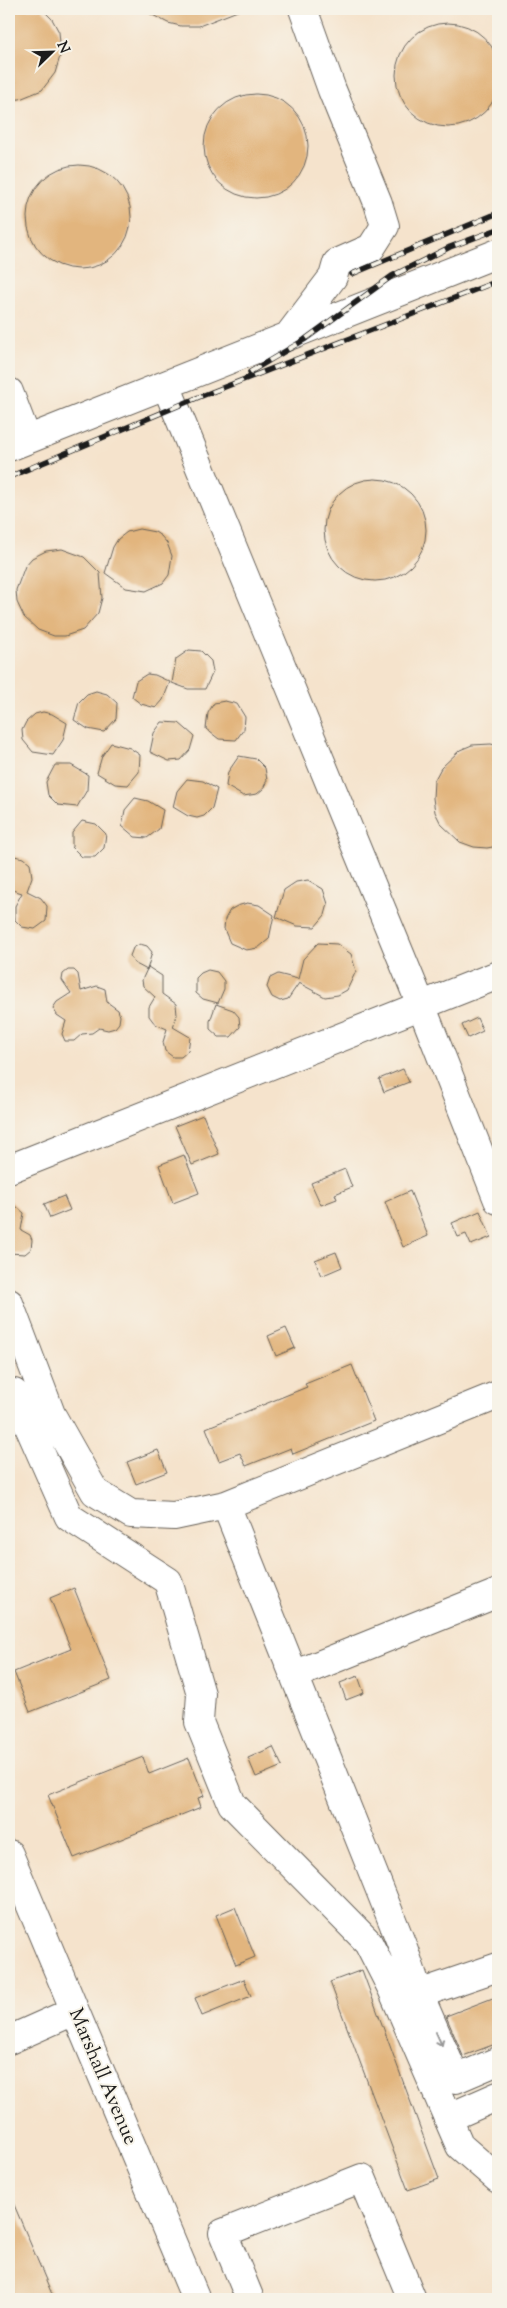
<svg xmlns="http://www.w3.org/2000/svg" width="507" height="2308" viewBox="0 0 507 2308" font-family="'Sorts Mill Goudy',serif">
	<style>
		.building { fill: #e2b57e }
		.lines { fill: none; stroke-linecap: round; stroke-linejoin: round }
		.minor-casing { stroke: #68625a; stroke-width: 30 }
		.minor { stroke: #fff; stroke-width: 28 }
		.rail-casing { stroke: #1c1c1c; stroke-width: 5.5 }
		.rail { stroke: #f7f3e8; stroke-width: 4; stroke-dasharray: 11; stroke-linecap: butt }
		.oneway { stroke: #999 }
		.labels { text-anchor: middle; dominant-baseline: central; stroke-width: 4; stroke-linejoin: round; paint-order: stroke }
		.street-label { font-size: 20px; fill: #1c1c1c; stroke: #f7f3e8 }
	</style>
	<rect width="100%" height="100%" fill="#f7f3e8"/>
	<filter id="ink" filterUnits="userSpaceOnUse"><feTurbulence type="fractalNoise" baseFrequency=".02" numOctaves="2"/><feDisplacementMap in="SourceGraphic" scale="10" xChannelSelector="R" yChannelSelector="G"/><feConvolveMatrix kernelMatrix="1 2 1 2 8 2 1 2 1" color-interpolation-filters="sRGB"/></filter>
	<filter id="wash" filterUnits="userSpaceOnUse"><feTurbulence type="fractalNoise" baseFrequency=".0096" numOctaves="4" result="noise"/><feDisplacementMap in="SourceGraphic" scale="20" xChannelSelector="R" yChannelSelector="G"/><feGaussianBlur stdDeviation="1.12" result="paint"/><feColorMatrix in="noise" values="0 0 0 0 0 0 0 0 0 0 0 0 0 0 0 0 0 1.4 0 .05"/><feComposite in="paint" operator="in"/></filter>
	<g filter="url(#wash)">
		<rect width="100%" height="100%" fill="#f5e3cc"/>
		<g id="blocks">
			<!-- building -->
			<path class="building" d="M9,9H42L52,19L59,32L61,53L55,73L42,90L20,99L9,100Z
				M141,9H240V10L199,26H181L168,23Z
				M396 75a52 52 0 1 1 104 0a52 52 0 1 1-104 0Z
				M204 146a52 52 0 1 1 104 0a52 52 0 1 1-104 0Z
				M27 217a52 52 0 1 1 104 0a52 52 0 1 1-104 0Z
				M324 530a51 51 0 1 1 102 0a51 51 0 1 1-102 0Z
				M139,529L155,532L161,536L167,543L172,556L169,575L163,583L146,591L126,588L105,573L113,547L118,539L127,532Z
				M62,549L84,557L100,573L102,598L98,613L83,630L65,636H54L38,630L24,617L17,602L16,590L25,566L32,558L46,551Z
				M189,650L201,651L211,661L213,672L205,689H188L172,683L176,659Z
				M147,674L155,675L170,682L163,700L156,708L141,704L132,697L136,681Z
				M96,691L107,694L117,703L116,719L104,732L88,729L74,720L79,702L87,694Z
				M225,701L237,704L245,717L244,729L236,740L219,739L206,729L208,713L214,703Z
				M43,712L52,714L67,723L63,740L53,755L33,752L23,740L22,730L26,722L35,714Z
				M162,722L179,723L194,736L190,750L181,760L169,761L150,752L154,733Z
				M111,743L130,748L140,755L139,772L128,785L115,784L97,773L102,756Z
				M491,744L498,746V846L487,848L474,847L460,842L441,824L435,812L433,798L434,781L441,768L460,750L472,745Z
				M239,756L256,759L265,768L267,780L263,789L257,794L243,796L226,786L228,772Z
				M55,765H71L88,775L87,790L77,807L58,805L48,795L46,782Z
				M187,779L203,781L217,789L212,808L204,816L197,818L188,816L173,807L177,791Z
				M135,798L148,801L163,810L159,829L147,838L135,837L122,826L125,810Z
				M82,821L96,824L106,834L104,848L95,857H82L72,847V833Z
				M9,855L24,858L30,863L32,877L27,891L41,898L47,906L46,921L35,929L22,927L15,920V906L22,893L9,889Z
				M308,880L323,889L328,904L325,915L315,927L297,926L276,917L284,890L296,882Z
				M247,903L259,905L274,915L269,939L258,948L246,950L230,943L224,929L225,919L230,910L237,906Z
				M318,943L337,944L351,954L356,971L347,990L338,995L325,997L299,983L288,999L280,1001L272,997L267,987L270,978L278,974L298,979L303,959Z
				M140,944L147,946L152,952L147,970L134,963L130,956L133,948Z
				M148,967L162,976V994L176,1004L177,1015L173,1027L190,1037L188,1051L181,1057H173L165,1051L163,1042L167,1029L155,1024L149,1016V1007L155,997L143,986L142,980Z
				M68,970H74L78,974L81,991L97,986L105,989L107,1002L118,1010L120,1016L119,1023L115,1028L108,1030L99,1028L92,1033L82,1034L74,1041H65L62,1034L66,1021L57,1015L53,1008L57,1002L71,993L62,980L63,974Z
				M208,970L217,972L224,981V989L218,1003L203,999L196,993V978L201,973Z
				M216,1004L233,1010L239,1017L240,1027L231,1037H219L210,1029V1021Z
				M477,1018L483,1031L468,1038L462,1025Z
				M403,1069L409,1082L384,1092L379,1079Z
				M203,1115L219,1154L192,1165L175,1126Z
				M184,1155L199,1193L173,1203L159,1165Z
				M345,1169L352,1187L335,1194L337,1199L321,1205L311,1183Z
				M410,1191L428,1236L403,1247L385,1202Z
				M64,1196L70,1210L50,1218L44,1204Z
				M9,1200L24,1213L21,1230L30,1235L32,1240L31,1249L25,1254L9,1253Z
				M480,1211L491,1237L471,1245L466,1234L458,1237L452,1223Z
				M336,1252L342,1267L321,1276L315,1260Z
				M286,1328L295,1348L276,1356L268,1336Z
				M352,1365L374,1421L293,1454L291,1448L246,1466L240,1453L219,1461L206,1428L307,1387L305,1384Z
				M158,1450L167,1472L136,1484L127,1462Z
				M74,1588L111,1680L30,1712L14,1672L71,1649L50,1598Z
				M358,1676L364,1693L346,1700L340,1683Z
				M273,1747L282,1766L256,1777L248,1758Z
				M143,1757L149,1774L189,1758L204,1796L198,1798L201,1807L74,1858L48,1795Z
				M235,1907L255,1957L236,1965L216,1915Z
				M362,1970L439,2179L408,2190L330,1982Z
				M244,1979L251,1996L202,2016L195,1998Z
				M498,1996V2043L463,2056L446,2016Z
				M9,2193L54,2299H9Z"/>
		</g>
	</g>
	<g filter="url(#ink)">
		<use href="#blocks" fill-opacity="0" stroke="#68625a" stroke-width="1"/>
		<g class="lines">
			<defs>
				<path id="minor" d="M289,335L333,277L337,263L371,248L385,226L378,203L332,90L303,9
					M166,385L421,1005L498,1200
					M9,392L27,439
					M9,447L498,253
					M9,1169L498,975
					M9,1303L51,1414L95,1492L131,1514L174,1516L226,1505L498,1395
					M9,1395L14,1393L69,1517L168,1581L201,1694L199,1722L232,1804L368,1942L392,1989L460,2146L498,2179
					M226,1505L404,1950L419,1994L456,2079L498,2061
					M294,1675L498,1593
					M9,1854L196,2299
					M419,1994L498,1967
					M9,2040L74,2011
					M448,2118L498,2096
					M250,2299L223,2233L362,2178L412,2299"/>
			</defs>
			<!-- minor casing -->
			<use href="#minor" class="minor-casing"/>
			<!-- minor -->
			<use href="#minor" class="minor"/>
			<defs>
				<path id="rail" d="M352,274L498,213
					M250,372L304,340L392,276L450,247L498,229
					M9,477L199,397L498,281"/>
			</defs>
			<!-- rail casing -->
			<use href="#rail" class="rail-casing"/>
			<!-- rail -->
			<use href="#rail" class="rail"/>
		</g>
		<!-- one-way arrows -->
		<defs><path id="oneway-shaft" d="M-6 0H5M1.5-3L5.5 0L1.5 3" fill="none" stroke-width="1.6" stroke-linecap="round" stroke-linejoin="round" transform="scale(1.25)"/></defs>
		<use class="oneway" href="#oneway-shaft" transform="translate(439 2039) rotate(66)"/>
	</g>
	<g class="labels">
		<!-- street labels -->
		<g class="street-label">
			<text transform="translate(102 2077) rotate(67)">Marshall Avenue</text>
		</g>
	</g>
	<!-- margin -->
	<rect width="507" height="2308" fill="none" stroke="#f7f3e8" stroke-width="30"/>
	<!-- north arrow -->
	<g transform="translate(52 52) rotate(67)" stroke="#f7f3e8" stroke-width="4" paint-order="stroke">
	<path d="M0-4L9 19L0 12L-9 19Z" fill="#1c1c1c"/>
	<text y="-8" font-size="14" font-weight="bold" text-anchor="middle" fill="#1c1c1c">N</text>
	</g>
</svg>
